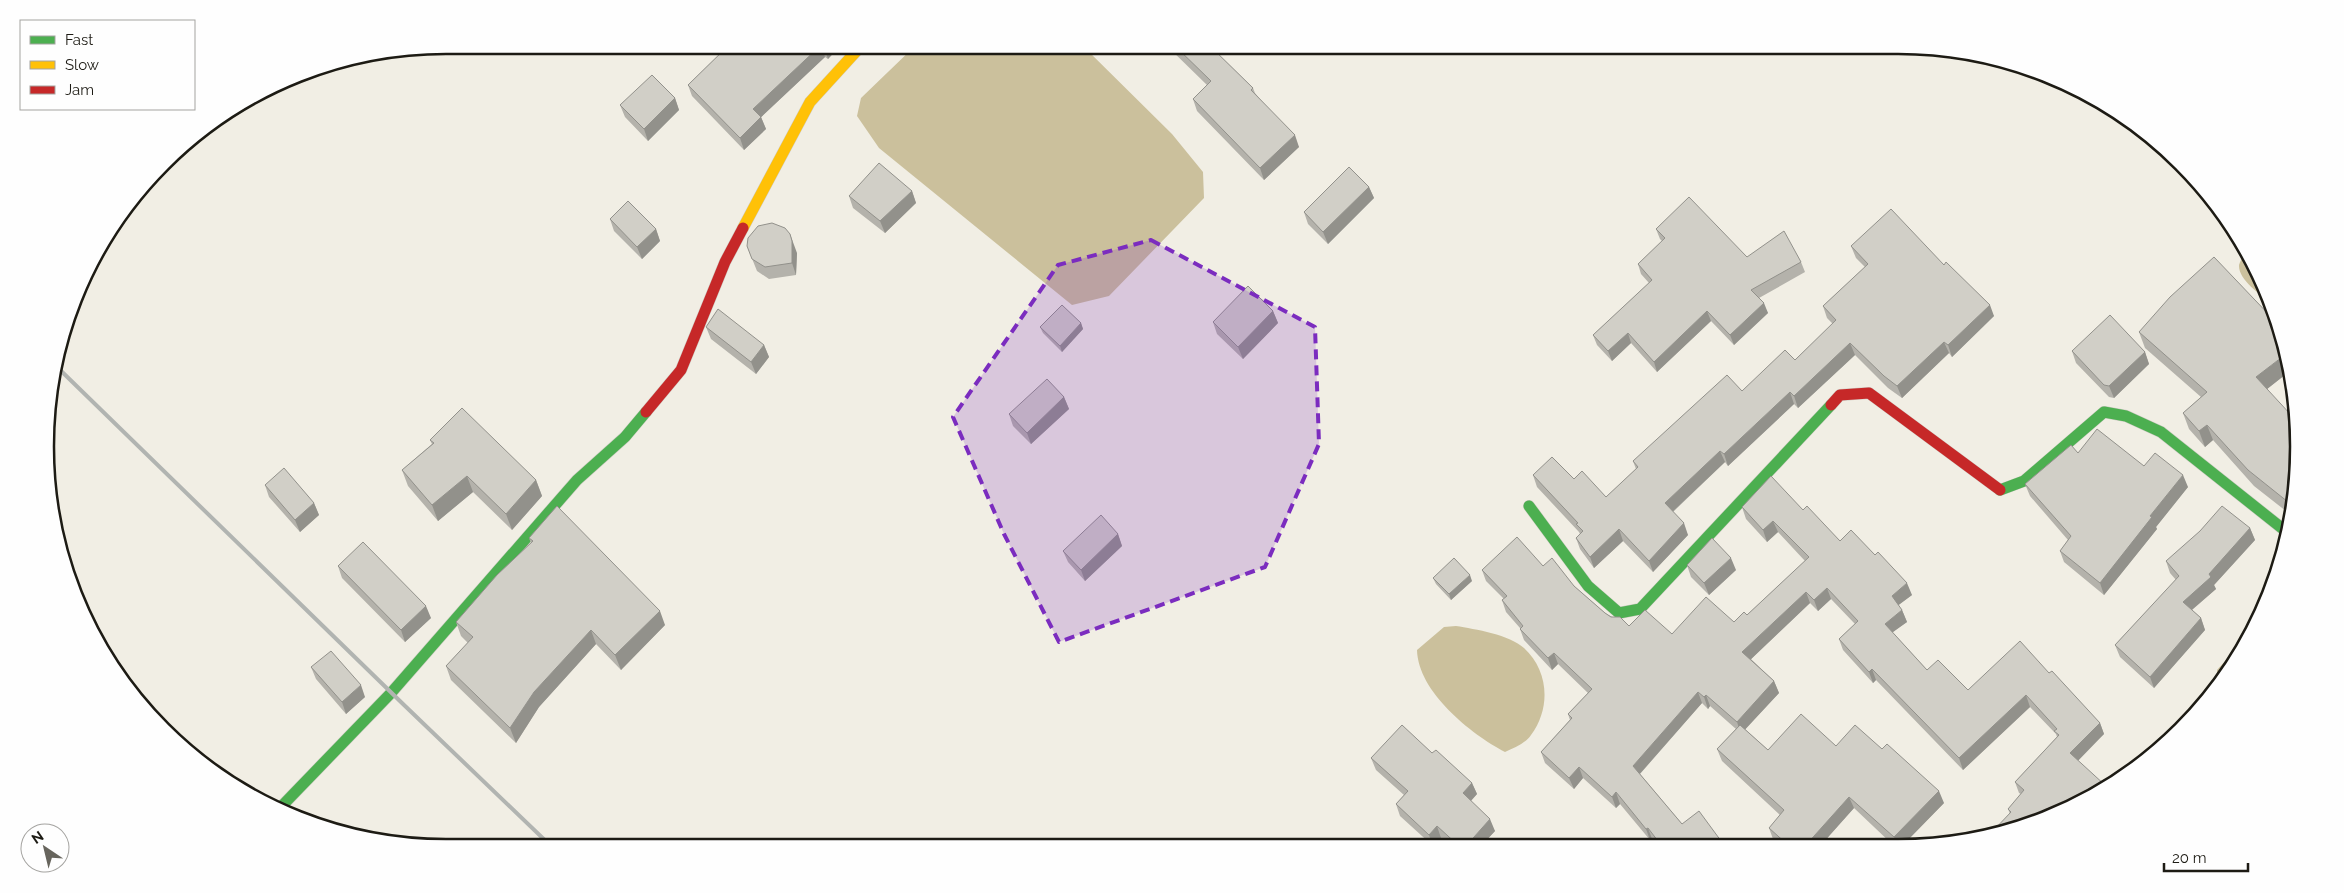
<svg xmlns="http://www.w3.org/2000/svg" width="2344" height="893" viewBox="0 0 2344 893" font-family="Raleway,sans-serif">
	<style>
		.water { fill: #cbc09c }
		.lines { fill: none; stroke-linecap: round; stroke-linejoin: round }
		.fast-casing { stroke: #cecbc4; stroke-width: 12 }
		.slow-casing { stroke: #cecbc4; stroke-width: 12 }
		.jam-casing { stroke: #cecbc4; stroke-width: 12 }
		.fast { stroke: #4caf50; stroke-width: 11 }
		.slow { stroke: #ffc107; stroke-width: 11 }
		.jam { stroke: #c62828; stroke-width: 11 }
		.rail { stroke: #b1b4b1; stroke-width: 4 }
		.wall { fill: #b4b2ab }
		.shaded-wall { fill: #92918b }
		.building { fill: #d1cfc7; stroke: #92918b }
		.marked { fill: #7b2cbf; fill-opacity: 0.2; stroke: #7b2cbf; stroke-width: 4; stroke-dasharray: 10 6; stroke-linejoin: round }
		.rim { fill: none; stroke: #1d1b14; stroke-width: 2.5 }
	</style>
	<rect width="100%" height="100%" fill="#f1eee4"/>
	<!-- water -->
	<path class="water" d="M916,45H1082L1172,134L1203,172L1204,198L1109,296L1072,305L879,148L857,116L861,98Z
		M2248,251L2270,301C2260,295 2238,279 2239,265C2240,260 2245,255 2248,251Z
		M1456,626C1475,629 1510,635 1524,648C1549,671 1551,708 1531,735C1526,743 1514,748 1505,752C1471,734 1418,692 1417,650L1444,627Z
		M2245,639L2231,669L2217,686V670Z"/>
	<g class="lines">
		<defs>
			<path id="fast" d="M2000,490L2024,481L2104,412L2126,416L2161,432L2288,533
				M1529,506L1588,586L1619,613L1640,609L1831,405
				M278,810L391,693L577,480L625,437L646,412"/>
			<path id="slow" d="M743,228L810,102L862,45"/>
			<path id="jam" d="M1831,405L1840,395L1869,393L2000,490
				M646,412L681,370L725,262L743,228"/>
		</defs>
		<!-- fast casing -->
		<use href="#fast" class="fast-casing"/>
		<!-- slow casing -->
		<use href="#slow" class="slow-casing"/>
		<!-- jam casing -->
		<use href="#jam" class="jam-casing"/>
		<!-- fast -->
		<use href="#fast" class="fast"/>
		<!-- slow -->
		<use href="#slow" class="slow"/>
		<!-- jam -->
		<use href="#jam" class="jam"/>
		<!-- rail -->
		<path class="rail" d="M55,365L403,704L553,848"/>
	</g>
	<!-- wall -->
	<path class="wall" d="M729,45H841L828,59L825,57L761,117L766,129L744,150L692,96L688,85Z
		M1166,45H1209L1253,88L1255,93L1299,147L1264,180L1197,111L1193,99L1207,85Z
		M675,98L679,110L648,141L625,117L620,105Z
		M1369,187L1374,198L1328,244L1308,224L1304,212Z
		M912,191L916,203L885,233L853,208L849,196Z
		M610,219L656,229L660,241L642,259L614,231Z
		M1656,229L1747,257L1801,262L1805,272L1759,298L1768,313L1734,345L1711,321L1657,372L1631,343L1612,361L1597,345L1593,335L1649,283L1641,274L1638,264L1662,241L1660,239Z
		M747,246L797,253L796,275L769,279L757,271Z
		M1851,246L1944,265L1994,316L1952,357L1949,353L1902,398L1888,388L1855,355L1798,408L1794,404L1728,466L1725,462L1673,512L1688,535L1653,572L1623,541L1594,568L1580,549L1576,538L1580,534L1579,532L1537,487L1533,475L1574,479L1606,497L1636,469L1633,461L1742,391L1795,360L1833,324L1827,318L1823,306L1865,267L1856,258Z
		M1273,311L1278,323L1243,359L1217,334L1213,322Z
		M1081,323L1083,329L1062,352L1043,333L1040,327Z
		M706,327L764,345L769,357L756,374L711,339Z
		M2139,332L2290,371L2267,389L2298,473L2291,515L2254,486L2213,440L2205,447L2189,429L2183,413L2201,397L2145,348Z
		M2072,351L2145,352L2149,364L2114,398L2109,397L2076,363Z
		M1064,397L1069,409L1031,444L1013,426L1009,414Z
		M430,440L536,480L542,496L512,530L473,492L438,521L408,486L402,470L432,444Z
		M2078,453L2144,466L2188,487L2156,527L2157,529L2104,595L2064,562L2060,551L2068,540L2030,496L2025,484Z
		M265,485L314,503L319,515L300,532L269,497Z
		M1742,507L1803,510L1840,541L1912,595L1898,605L1902,610L1907,622L1892,632L1927,670L1968,690L2049,673L2100,723L2104,734L2010,814L2008,809L2021,794L2019,793L2015,782L2057,737L2056,734L2030,707L1963,770L1876,680L1873,683L1843,650L1839,639L1855,624L1831,599L1818,611L1810,603L1751,659L1774,681L1779,693L1745,729L1768,750L1836,746L1944,803L1903,845H1893L1854,808L1821,845H1779L1773,839L1769,828L1780,815L1722,761L1717,749L1736,729L1710,706L1708,709L1702,703L1640,774L1682,824L1724,845H1656L1652,839L1650,840L1620,804L1616,808L1583,778L1574,789L1545,763L1541,752L1570,720L1568,714L1588,693L1558,664L1552,670L1524,640L1520,629V628L1506,612L1502,600L1504,599L1486,581L1482,570L1543,566L1574,586L1605,613L1629,626L1672,634L1734,622L1747,615L1805,561L1778,532L1767,542L1746,519Z
		M2250,528L2255,540L2214,585L2216,589L2192,610L2201,618L2205,630L2154,688L2120,657L2115,645L2176,580L2170,573L2166,561Z
		M1118,534L1122,546L1085,581L1068,562L1063,551Z
		M529,538L665,625L621,670L596,644L539,707L516,743L451,680L446,666L468,643L461,636L456,622L531,543Z
		M1687,565L1736,570L1709,595L1691,577Z
		M338,566L431,618L405,642L342,578Z
		M1433,578L1472,581L1451,600L1436,584Z
		M311,667L365,697L346,714L316,679Z
		M1432,753L1472,783L1477,794L1471,801L1495,831L1481,846H1450L1441,838L1434,846H1433L1400,816L1396,804L1404,795L1376,770L1371,758Z"/>
	<!-- shaded-wall -->
	<path class="shaded-wall" d="M821,45L825,57L757,121L753,109Z
		M826,45H841L828,59L824,47Z
		M675,98L679,110L648,141L644,129Z
		M761,117L766,129L744,150L740,138Z
		M1295,135L1299,147L1264,180L1260,168Z
		M1369,187L1374,198L1328,244L1323,232Z
		M912,191L916,203L885,233L880,221Z
		M656,229L660,241L642,259L637,247Z
		M790,234L797,253L796,275L792,263Z
		M1764,303L1768,313L1734,345L1730,335Z
		M1990,305L1994,316L1952,357L1948,345Z
		M1273,311L1278,323L1243,359L1238,347Z
		M1707,311L1711,321L1657,372L1654,362Z
		M1081,323L1083,329L1062,352L1060,346Z
		M1628,333L1631,343L1612,361L1608,351Z
		M1944,342L1949,353L1902,398L1897,386Z
		M1850,343L1855,355L1798,408L1794,396Z
		M764,345L769,357L756,374L751,362Z
		M2145,352L2149,364L2114,398L2109,386Z
		M2286,354L2290,371L2262,393L2256,377Z
		M1790,392L1794,404L1728,466L1724,454Z
		M1064,397L1069,409L1031,444L1027,433Z
		M2207,425L2213,440L2205,447L2199,431Z
		M1720,451L1725,462L1669,515L1665,503Z
		M2183,475L2188,487L2156,527L2157,529L2104,595L2100,583L2150,516Z
		M467,476L473,492L438,521L432,505Z
		M536,480L542,496L512,530L506,514Z
		M314,503L319,515L300,532L295,520Z
		M1773,521L1778,532L1767,542L1763,530Z
		M1684,523L1688,535L1653,572L1649,561Z
		M2250,528L2255,540L2214,585L2216,589L2187,614L2183,602Z
		M1619,529L1623,541L1594,568L1590,557Z
		M1118,534L1122,546L1085,581L1081,570Z
		M1731,558L1736,570L1709,595L1704,583Z
		M1470,575L1472,581L1451,600L1449,594Z
		M1907,583L1912,595L1896,607L1892,596Z
		M1827,588L1831,599L1818,611L1814,600Z
		M1806,592L1810,603L1747,663L1742,652Z
		M426,606L431,618L405,642L401,630Z
		M1902,610L1907,622L1889,635L1885,624Z
		M660,611L665,625L621,670L615,655Z
		M2201,618L2205,630L2154,688L2150,677Z
		M591,630L596,644L539,707L516,743L510,728L534,692Z
		M1554,653L1558,664L1552,670L1548,658Z
		M1872,669L1876,680L1873,683L1869,672Z
		M1774,681L1779,693L1741,734L1737,722Z
		M361,685L365,697L346,714L342,702Z
		M1698,692L1702,703L1637,777L1633,766Z
		M1706,695L1710,706L1708,709L1704,697Z
		M2026,695L2030,707L1963,770L1959,758Z
		M2100,723L2104,734L2074,765L2070,753Z
		M1579,767L1583,778L1574,789L1569,778Z
		M1472,783L1477,794L1467,805L1463,793Z
		M1939,791L1944,803L1903,845H1897L1894,837Z
		M1616,792L1620,804L1616,808L1612,797Z
		M1849,797L1854,808L1821,845H1806Z
		M1490,819L1495,831L1481,846H1466Z
		M1437,826L1441,838L1433,846L1429,835Z
		M1648,828L1652,839L1650,840L1646,829Z"/>
	<!-- building -->
	<path class="building" d="M729,45H821L753,109L761,117L740,138L688,85Z
		M1174,45H1209L1253,88L1251,90L1295,135L1260,168L1193,99L1211,81Z
		M652,75L675,98L644,129L620,105Z
		M879,163L912,191L880,221L849,196Z
		M1349,167L1369,187L1323,232L1304,212Z
		M1689,197L1747,257L1784,231L1801,262L1751,290L1764,303L1730,335L1707,311L1654,362L1628,333L1608,351L1593,335L1652,280L1638,264L1665,238L1656,229Z
		M628,201L656,229L637,247L610,219Z
		M1891,209L1944,265L1946,262L1990,305L1948,345L1944,342L1897,386L1884,376L1850,343L1794,396L1790,392L1724,454L1720,451L1665,503L1684,523L1649,561L1619,529L1590,557L1576,538L1583,531L1576,524L1578,523L1533,475L1552,457L1574,479L1582,471L1606,497L1638,467L1633,461L1727,375L1742,391L1785,350L1795,360L1836,320L1823,306L1868,264L1851,246Z
		M772,223L785,228L790,234L792,241V263L765,267L752,259L747,246L748,238L758,226Z
		M2214,257L2275,321L2278,319L2286,354L2256,377L2292,416L2293,414L2296,417L2298,473L2293,506L2248,470L2207,425L2199,431L2183,413L2207,392L2139,332L2170,297Z
		M1248,286L1273,311L1238,347L1213,322Z
		M1062,305L1081,323L1060,346L1040,327Z
		M718,309L764,345L751,362L706,327Z
		M2110,315L2145,352L2109,386L2104,385L2072,351Z
		M1047,379L1064,397L1027,433L1009,414Z
		M462,408L536,480L506,514L467,476L432,505L402,470L434,443L430,440Z
		M2097,429L2144,466L2155,453L2183,475L2150,516L2152,517L2100,583L2060,551L2071,536L2025,484L2071,445L2078,453Z
		M284,468L314,503L295,520L265,485Z
		M1771,476L1803,510L1807,506L1840,541L1851,530L1875,555L1878,552L1907,583L1892,596L1902,610L1885,624L1927,670L1938,660L1968,690L2020,641L2049,673L2052,671L2100,723L2070,753L2106,786L2075,807L1992,832L2011,812L2008,809L2024,790L2015,782L2059,735L2054,731L2057,729L2026,695L1959,758L1872,669L1869,672L1839,639L1858,621L1827,588L1814,600L1806,592L1742,652L1774,681L1737,722L1706,695L1704,697L1698,692L1633,766L1682,824L1699,811L1724,845H1661L1648,828L1646,829L1616,792L1612,797L1579,767L1569,778L1541,752L1572,718L1568,714L1592,689L1554,653L1548,658L1520,629L1523,626L1502,600L1507,596L1482,570L1517,537L1543,566L1552,558L1574,586L1605,613L1611,617H1620L1629,626L1645,610L1672,634L1706,597L1734,622L1744,612L1747,615L1809,557L1773,521L1763,530L1742,507Z
		M557,506L660,611L615,655L591,630L534,692L510,728L446,666L473,637L456,622L497,575L533,541L529,538Z
		M2222,506L2250,528L2209,574L2211,577L2183,602L2201,618L2150,677L2115,645L2179,576L2166,561L2200,531Z
		M1101,515L1118,534L1081,570L1063,551Z
		M1712,538L1731,558L1704,583L1687,565Z
		M363,542L426,606L401,630L338,566Z
		M1454,558L1470,575L1449,594L1433,578Z
		M331,651L361,685L342,702L311,667Z
		M1801,714L1836,746L1855,725L1882,749L1887,744L1939,791L1894,837L1849,797L1806,845H1788L1769,828L1784,810L1717,749L1740,725L1768,750Z
		M1402,725L1432,753L1436,750L1472,783L1463,793L1490,819L1466,846H1459L1437,826L1429,835L1396,804L1408,791L1371,758Z
		M1970,831L1976,837L1960,842Z"/>
	<!-- marked area -->
	<path class="marked" d="M1151,240L1315,327L1319,444L1265,567L1059,642L1004,534L953,417L1058,265Z"/>
	<!-- crop -->
	<path d="M0 0H2344V893H0ZM446 54H1898A392 392 0 0 1 2290 446V447A392 392 0 0 1 1898 839H446A392 392 0 0 1 54 447V446A392 392 0 0 1 446 54Z" fill="#fefefe" fill-rule="evenodd"/>
	<path class="rim" d="M446 54H1898A392 392 0 0 1 2290 446V447A392 392 0 0 1 1898 839H446A392 392 0 0 1 54 447V446A392 392 0 0 1 446 54Z"/>
	<!-- legend -->
	<rect x="20" y="20" width="175" height="90" fill="#fefefe" stroke="#a4a3a0"/>
	<rect x="30" y="36" width="25" height="8" fill="#4caf50" stroke="#a4a3a0"/>
	<text x="65" y="45" font-size="15" fill="#1d1b14">Fast</text>
	<rect x="30" y="61" width="25" height="8" fill="#ffc107" stroke="#a4a3a0"/>
	<text x="65" y="70" font-size="15" fill="#1d1b14">Slow</text>
	<rect x="30" y="86" width="25" height="8" fill="#c62828" stroke="#a4a3a0"/>
	<text x="65" y="95" font-size="15" fill="#1d1b14">Jam</text>
	<!-- north arrow -->
	<g transform="translate(45 848) rotate(325)"><circle r="24" fill="#fefefe" stroke="#a4a3a0"/>
	<path d="M0-4L9 19L0 12L-9 19Z" fill="#67655d"/>
	<text y="-8" font-size="14" font-weight="bold" text-anchor="middle" fill="#1d1b14">N</text>
	</g>
	<!-- scale -->
	<path d="M2164 863v8h84v-8" fill="none" stroke="#1d1b14" stroke-width="2.5"/>
	<text x="2172" y="863" font-size="15" fill="#1d1b14" stroke="#fefefe" stroke-width="4" paint-order="stroke">20 m</text>
</svg>
